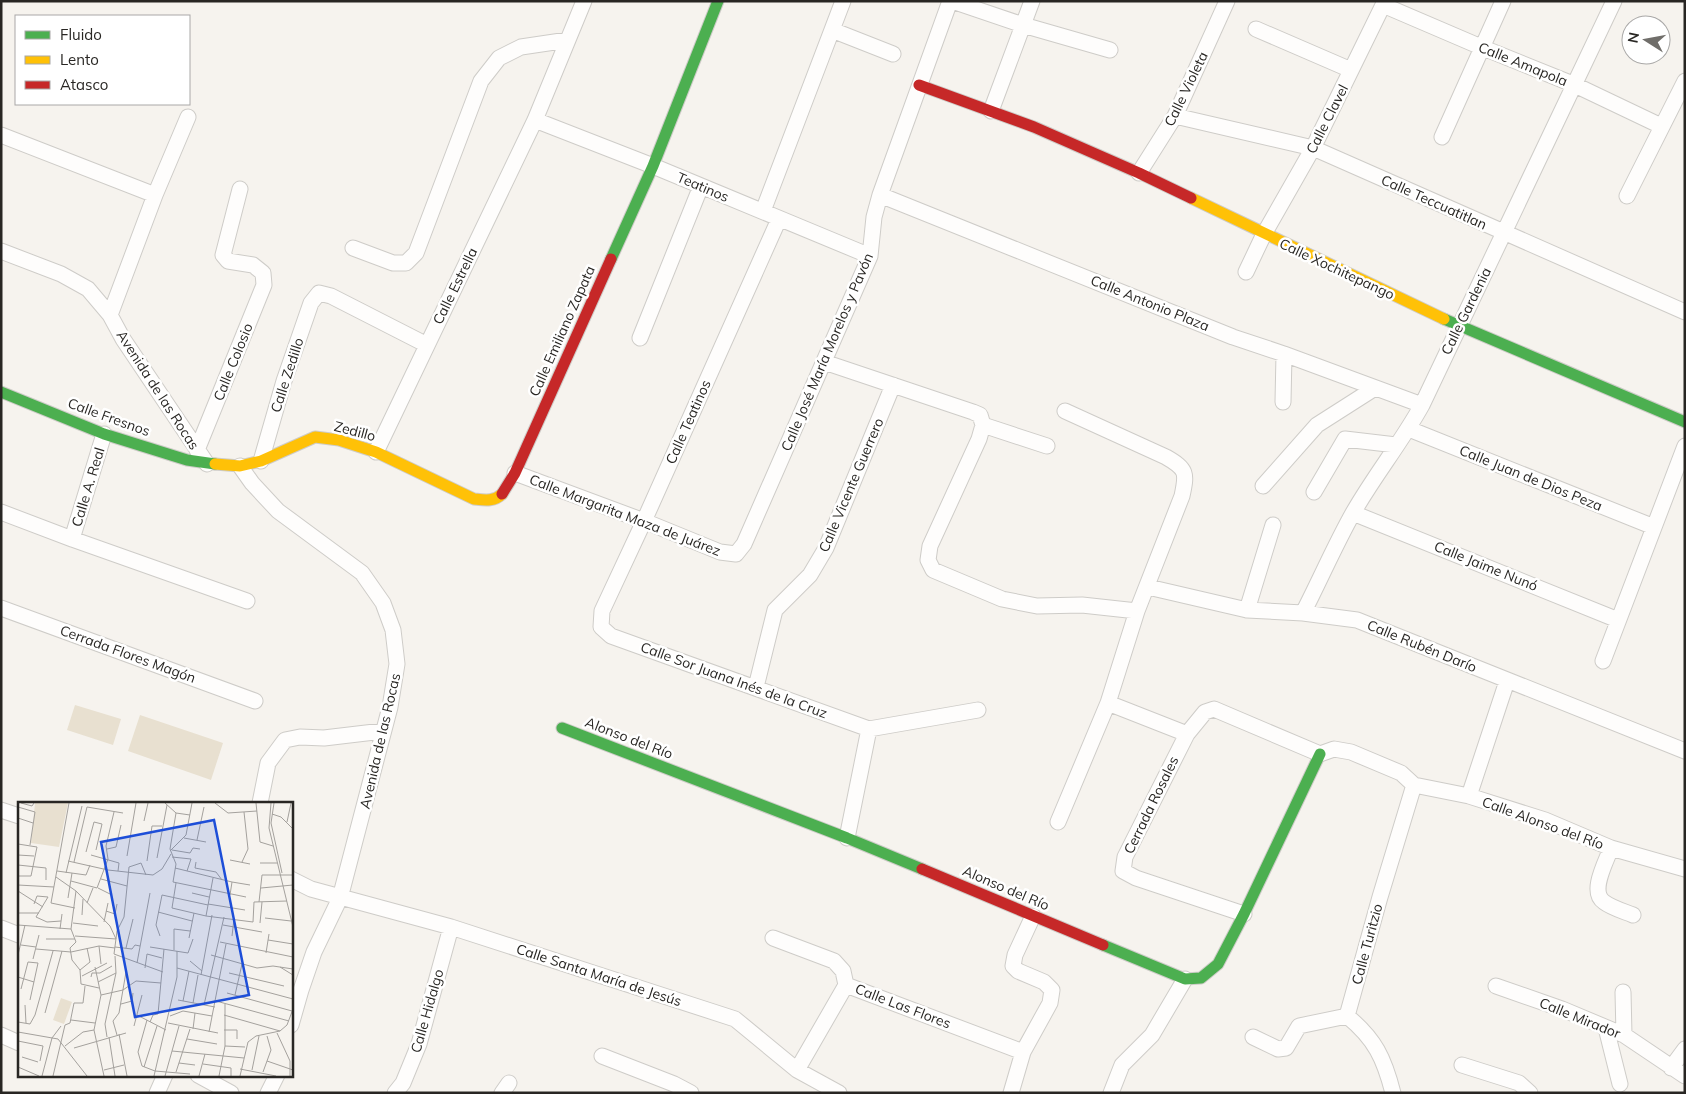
<svg xmlns="http://www.w3.org/2000/svg" width="1686" height="1094" viewBox="0 0 1686 1094" font-family="Mulish,sans-serif">
	<style>
		.green { fill: #e8e0d0 }
		.lines { fill: none; stroke-linecap: round; stroke-linejoin: round }
		.street-casing { stroke: #ceccc8; stroke-width: 17 }
		.fast-casing { stroke: #ceccc8; stroke-width: 13 }
		.slow-casing { stroke: #ceccc8; stroke-width: 13 }
		.jam-casing { stroke: #ceccc8; stroke-width: 13 }
		.street { stroke: #fefdfc; stroke-width: 15 }
		.fast { stroke: #4caf50; stroke-width: 11 }
		.slow { stroke: #ffc107; stroke-width: 11 }
		.jam { stroke: #c62828; stroke-width: 11 }
		.labels { text-anchor: middle; dominant-baseline: central; stroke-width: 5; stroke-linejoin: round; paint-order: stroke }
		.street-label { font-size: 14px; fill: #282623; stroke: #fff }
		.inset-road { fill: none; stroke: #a4a19d; stroke-width: 1 }
		.view { fill: #1d4ed8; fill-opacity: 0.15; stroke: #1d4ed8; stroke-width: 2.5 }
		.inset-edge { fill: none; stroke: #282623; stroke-width: 2.5 }
	</style>
	<rect width="100%" height="100%" fill="#f6f3ee"/>
	<!-- green -->
	<path class="green" d="M75,705L121,719L113,745L67,730Z
		M140,715L223,743L211,780L128,751Z"/>
	<g class="lines">
		<defs>
			<path id="street" d="M952,1L1023,25L1110,50
				M1383,5L1481,47L1575,85L1661,126
				M1256,29L1351,70
				M832,30L893,54
				M991,111L1032,1
				M1175,116L1313,148L1685,312
				M535,120L653,166L870,256
				M1,135L155,195
				M1442,137L1503,1
				M1139,173L1175,116L1227,1
				M880,195L1233,337L1284,354L1422,405
				M1627,196L1685,81
				M763,211L843,1
				M779,219L644,521L602,611L601,627L611,636L869,729L978,710
				M353,248L393,263H406L416,253L481,81L499,58L521,47L568,40
				M1,251L61,274L88,289L110,315L123,339L207,464
				M1246,272L1264,234L1313,148L1385,1
				M110,315L155,195L188,117
				M640,338L701,186
				M824,362L973,412L980,415L983,425L1047,446
				M1283,402L1284,354
				M983,425L979,439L930,546L928,560L933,570L1002,599L1037,606L1082,605L1137,611
				M1409,429L1654,527
				M197,450L264,285L263,273L253,265L228,261L223,255L240,189
				M376,452L535,120L584,1
				M261,461L284,381L311,303L319,293L331,296L427,345
				M240,466L252,483L278,511L362,573L383,603L393,630L397,664L390,707L340,898L314,952L301,990L291,1025
				M515,473L644,521L720,552L736,554L744,544L870,256L874,217L880,195L950,1
				M1263,486L1317,425L1375,388
				M1314,492L1345,439L1396,445
				M1,512L72,539L247,601
				M1353,513L1618,620
				M72,539L104,434
				M1148,587L1247,610L1303,613L1357,620L1685,751
				M1,608L255,701
				M1247,610L1273,525
				M1303,613C1320,580 1335,545 1353,513C1374,476 1401,443 1422,405L1614,1
				M1603,661L1685,446
				M756,687L775,610L810,575L826,548L893,385
				M1108,703L1187,734
				M1469,796L1507,681
				M260,803L268,763L285,740L300,737L324,738L383,731
				M1,810L19,816
				M1058,822L1108,703L1137,611L1182,496C1187,473 1187,469 1166,457L1065,411
				M847,838L869,729
				M1611,848C1606,862 1589,892 1604,902C1612,908 1623,911 1633,915
				M291,879L311,889L451,927L735,1019L797,1070L839,1093
				M1244,914L1136,878L1123,871L1125,857L1187,734L1205,712L1214,709L1320,754L1334,749L1351,752L1401,773L1414,785L1469,796L1545,820L1611,848L1685,869
				M1,928L19,935
				M773,938L834,961L843,971L846,985
				M846,985L1023,1052
				M1496,986L1562,1009L1624,1035L1685,1076
				M1623,992L1624,1035
				M1347,1016L1380,897L1414,785
				M1347,1016C1375,1039 1384,1058 1393,1093
				M1606,1028L1620,1084
				M1,1035L19,1043
				M1253,1037L1278,1049L1286,1048L1299,1026L1347,1016
				M602,1056L674,1084L691,1093
				M1462,1065L1519,1083L1530,1093
				M1671,1068L1685,1049
				M797,1070L846,985
				M198,1075L231,1093
				M157,1093L165,1075
				M268,1093L277,1075
				M395,1093L403,1083L419,1044L451,927
				M502,1093L509,1083
				M1011,1093L1023,1052L1050,1003L1052,990L1044,982L1018,971L1013,966L1015,955L1033,916
				M1111,1093L1122,1065L1152,1035L1185,979"/>
			<path id="fast" d="M611,259L653,166L718,1
				M1444,319L1685,422
				M1,392L104,434L187,460L215,464
				M562,728L847,838L922,869
				M1103,945L1185,979L1201,978L1218,964L1244,914L1320,754"/>
			<path id="slow" d="M1191,198L1444,319
				M215,464L240,466L261,461L315,437L339,440L376,452L474,499C484,500 494,502 502,494"/>
			<path id="jam" d="M919,85L1034,127L1139,173L1191,198
				M502,494L515,473L611,259
				M922,869L1103,945"/>
		</defs>
		<!-- street casing -->
		<use href="#street" class="street-casing"/>
		<!-- fast casing -->
		<use href="#fast" class="fast-casing"/>
		<!-- slow casing -->
		<use href="#slow" class="slow-casing"/>
		<!-- jam casing -->
		<use href="#jam" class="jam-casing"/>
		<!-- street -->
		<use href="#street" class="street"/>
		<!-- fast -->
		<use href="#fast" class="fast"/>
		<!-- slow -->
		<use href="#slow" class="slow"/>
		<!-- jam -->
		<use href="#jam" class="jam"/>
	</g>
	<g class="labels">
		<!-- street labels -->
		<g class="street-label">
			<text transform="translate(1523 64) rotate(22)">Calle Amapola</text>
			<text transform="translate(1186 89) rotate(-64)">Calle Violeta</text>
			<text transform="translate(1327 119) rotate(-63)">Calle Clavel</text>
			<text transform="translate(703 187) rotate(23)">Teatinos</text>
			<text transform="translate(1434 202) rotate(24)">Calle Teccuatitlan</text>
			<text transform="translate(1337 269) rotate(25)">Calle Xochitepango</text>
			<text transform="translate(455 286) rotate(-64)">Calle Estrella</text>
			<text transform="translate(1150 303) rotate(22)">Calle Antonio Plaza</text>
			<text transform="translate(1466 311) rotate(-64)">Calle Gardenia</text>
			<text transform="translate(562 331) rotate(-66)">Calle Emiliano Zapata</text>
			<text transform="translate(827 352) rotate(-67)">Calle José María Morelos y Pavón</text>
			<text transform="translate(233 362) rotate(-68)">Calle Colosio</text>
			<text transform="translate(287 375) rotate(-72)">Calle Zedillo</text>
			<text transform="translate(158 390) rotate(57)">Avenida de las Rocas</text>
			<text transform="translate(109 417) rotate(20)">Calle Fresnos</text>
			<text transform="translate(688 422) rotate(-66)">Calle Teatinos</text>
			<text transform="translate(355 431) rotate(15)">Zedillo</text>
			<text transform="translate(1531 478) rotate(22)">Calle Juan de Dios Peza</text>
			<text transform="translate(851 485) rotate(-67)">Calle Vicente Guerrero</text>
			<text transform="translate(88 487) rotate(-73)">Calle A. Real</text>
			<text transform="translate(625 515) rotate(21)">Calle Margarita Maza de Juárez</text>
			<text transform="translate(1486 566) rotate(22)">Calle Jaime Nunó</text>
			<text transform="translate(1422 646) rotate(22)">Calle Rubén Darío</text>
			<text transform="translate(128 654) rotate(20)">Cerrada Flores Magón</text>
			<text transform="translate(734 680) rotate(20)">Calle Sor Juana Inés de la Cruz</text>
			<text transform="translate(629 738) rotate(21)">Alonso del Río</text>
			<text transform="translate(380 741) rotate(-77)">Avenida de las Rocas</text>
			<text transform="translate(1151 805) rotate(-64)">Cerrada Rosales</text>
			<text transform="translate(1543 823) rotate(20)">Calle Alonso del Río</text>
			<text transform="translate(1006 888) rotate(23)">Alonso del Río</text>
			<text transform="translate(1367 944) rotate(-75)">Calle Turitzio</text>
			<text transform="translate(599 975) rotate(18)">Calle Santa María de Jesús</text>
			<text transform="translate(903 1006) rotate(21)">Calle Las Flores</text>
			<text transform="translate(427 1011) rotate(-74)">Calle Hidalgo</text>
			<text transform="translate(1580 1018) rotate(22)">Calle Mirador</text>
		</g>
	</g>
	<!-- overview -->
	<g transform="translate(18 802)">
		<rect width="275" height="275" fill="#f6f3ee"/>
		<path d="M17,1H50L41,45L13,41ZM43,196L54,200L46,222L35,218Z" fill="#e8e0d0"/>
		<path class="inset-road" d="M3,1L14,4L16,1M51,1L33,101L57,106M147,1L158,11L172,13M197,1L210,11L239,9M238,1L242,40L255,44M253,1L251,26L275,125M256,1L253,21L264,71M0,5L17,10L12,43M69,5L105,11M158,11L152,47L158,62L155,80L228,95M254,12L263,15L275,27M0,16L15,21M126,19L130,1M269,20L273,1M166,36L188,40M179,38L186,5M0,42L19,45L13,74H0M89,47L98,45L103,23M154,48L172,51L175,46L182,47M152,49L168,33L174,1M68,50L76,20L84,22L78,48M0,53L16,54M73,53L101,61L100,69M109,54L118,1M154,55L173,57L169,69M139,56L149,3M212,58L232,62M50,59L90,68L135,73L144,67L153,52M129,59L134,24H144M56,60L69,5M178,60L177,66L198,70L204,78M224,60L230,47L226,10M242,61H259M0,63L28,66V78M157,66L214,80M39,69L68,73L72,63M48,71L64,4M128,73L123,61L111,65L106,115L99,129L96,152L145,170M38,75L58,89L92,124L98,137M83,77L109,84M53,79L79,86L90,57L88,44L96,10M158,81L154,106L188,114L235,120L236,100L269,99M0,83L36,85M80,86L94,93M243,86L275,83M0,89L25,105M58,89L53,127L58,140L52,146L54,158L62,168L63,182L81,186M174,91L191,95M212,93L214,80L232,83M30,95L18,115L29,120L43,119M50,96L54,71M241,100L244,73H275M69,101L75,86M16,102L19,94L30,95M190,102L227,108M88,109L97,112L99,102M140,110L174,119M0,111H21M64,113L65,97M188,114L195,76M247,116L273,119M86,120L90,101M55,121L80,124M242,121L244,100M0,123L53,127M205,123L244,130M42,127L44,112M57,134L98,137M142,134L138,123L144,93L190,103M214,134L216,117M171,136L176,111M28,137H57M250,138L275,142M202,140L275,155M3,143L18,145M81,144L83,162M97,145L114,147L117,143L122,144M132,145L170,151L175,137M108,146L115,117M18,147L53,150L81,144L97,146M156,148V127L172,129M248,151L251,132M0,153L7,123M193,153L239,166L255,164L275,167M15,157L21,133M172,159L184,169M119,161L132,91M77,165L83,193L76,228L86,274M262,165L275,173M127,166L129,152L144,156M159,166L275,197M62,168L72,160L69,146M211,171L266,184M183,173L194,113M64,174L89,161M0,175L16,180M73,175L74,171H82L94,164M118,179L143,181M80,180L98,171M3,187L10,160L20,161L12,198M209,191L274,209M83,193L105,188L118,179M217,193L224,162M160,198L197,205M165,199L171,169M198,199L271,219M175,201L180,173M103,202L114,199L115,191M7,203L8,221M186,203L206,115M27,211L44,149M119,213L148,228M206,213L262,229M152,214L165,209L194,214M53,218L77,221M129,218L120,250L124,264L137,269L172,272M0,220L12,222L17,213L35,149M132,220L135,213L140,212L146,147M150,221L200,231M116,224L124,193M175,227L177,211M206,228H219V237M0,230L40,237L69,274M191,230L208,142M259,231L272,259V274M101,232L109,274M99,233L95,219L101,211L108,170M89,235L87,222L98,171L97,154M91,235L97,274M169,237L199,242M0,239L25,244L22,259M47,244L65,230L76,228M207,244L227,245M56,246L108,231M154,249L226,256M4,255L20,260M249,259L275,268M161,261L177,263M185,262L213,266V274M0,265L21,274M126,265L139,224M222,267L258,274M86,268L106,263M234,268L241,234M158,270L172,227M245,270L253,248L249,234M24,274L34,236L43,224M35,274L47,223L52,221L56,201H65L67,184M136,274L159,175V149M147,274L161,224M181,274L187,252M201,274L207,244V202M222,274L230,240L238,234L262,229L269,223L275,207"/>
		<path class="view" d="M196,18L231,193L117,215L83,40Z"/>
		<rect width="275" height="275" class="inset-edge"/>
	</g>
	<!-- border -->
	<rect width="1686" height="1094" fill="none" stroke="#282623" stroke-width="5"/>
	<!-- legend -->
	<rect x="15" y="15" width="175" height="90" fill="#ffffff" stroke="#a9a8a7"/>
	<rect x="25" y="31" width="25" height="8" fill="#4caf50" stroke="#a9a8a7"/>
	<text x="60" y="40" font-size="15" fill="#282623">Fluido</text>
	<rect x="25" y="56" width="25" height="8" fill="#ffc107" stroke="#a9a8a7"/>
	<text x="60" y="65" font-size="15" fill="#282623">Lento</text>
	<rect x="25" y="81" width="25" height="8" fill="#c62828" stroke="#a9a8a7"/>
	<text x="60" y="90" font-size="15" fill="#282623">Atasco</text>
	<!-- north arrow -->
	<g transform="translate(1646 40) rotate(281)"><circle r="24" fill="#ffffff" stroke="#a9a8a7"/>
	<path d="M0-4L9 19L0 12L-9 19Z" fill="#706e6a"/>
	<text y="-8" font-size="14" font-weight="bold" text-anchor="middle" fill="#282623">N</text>
	</g>
</svg>
